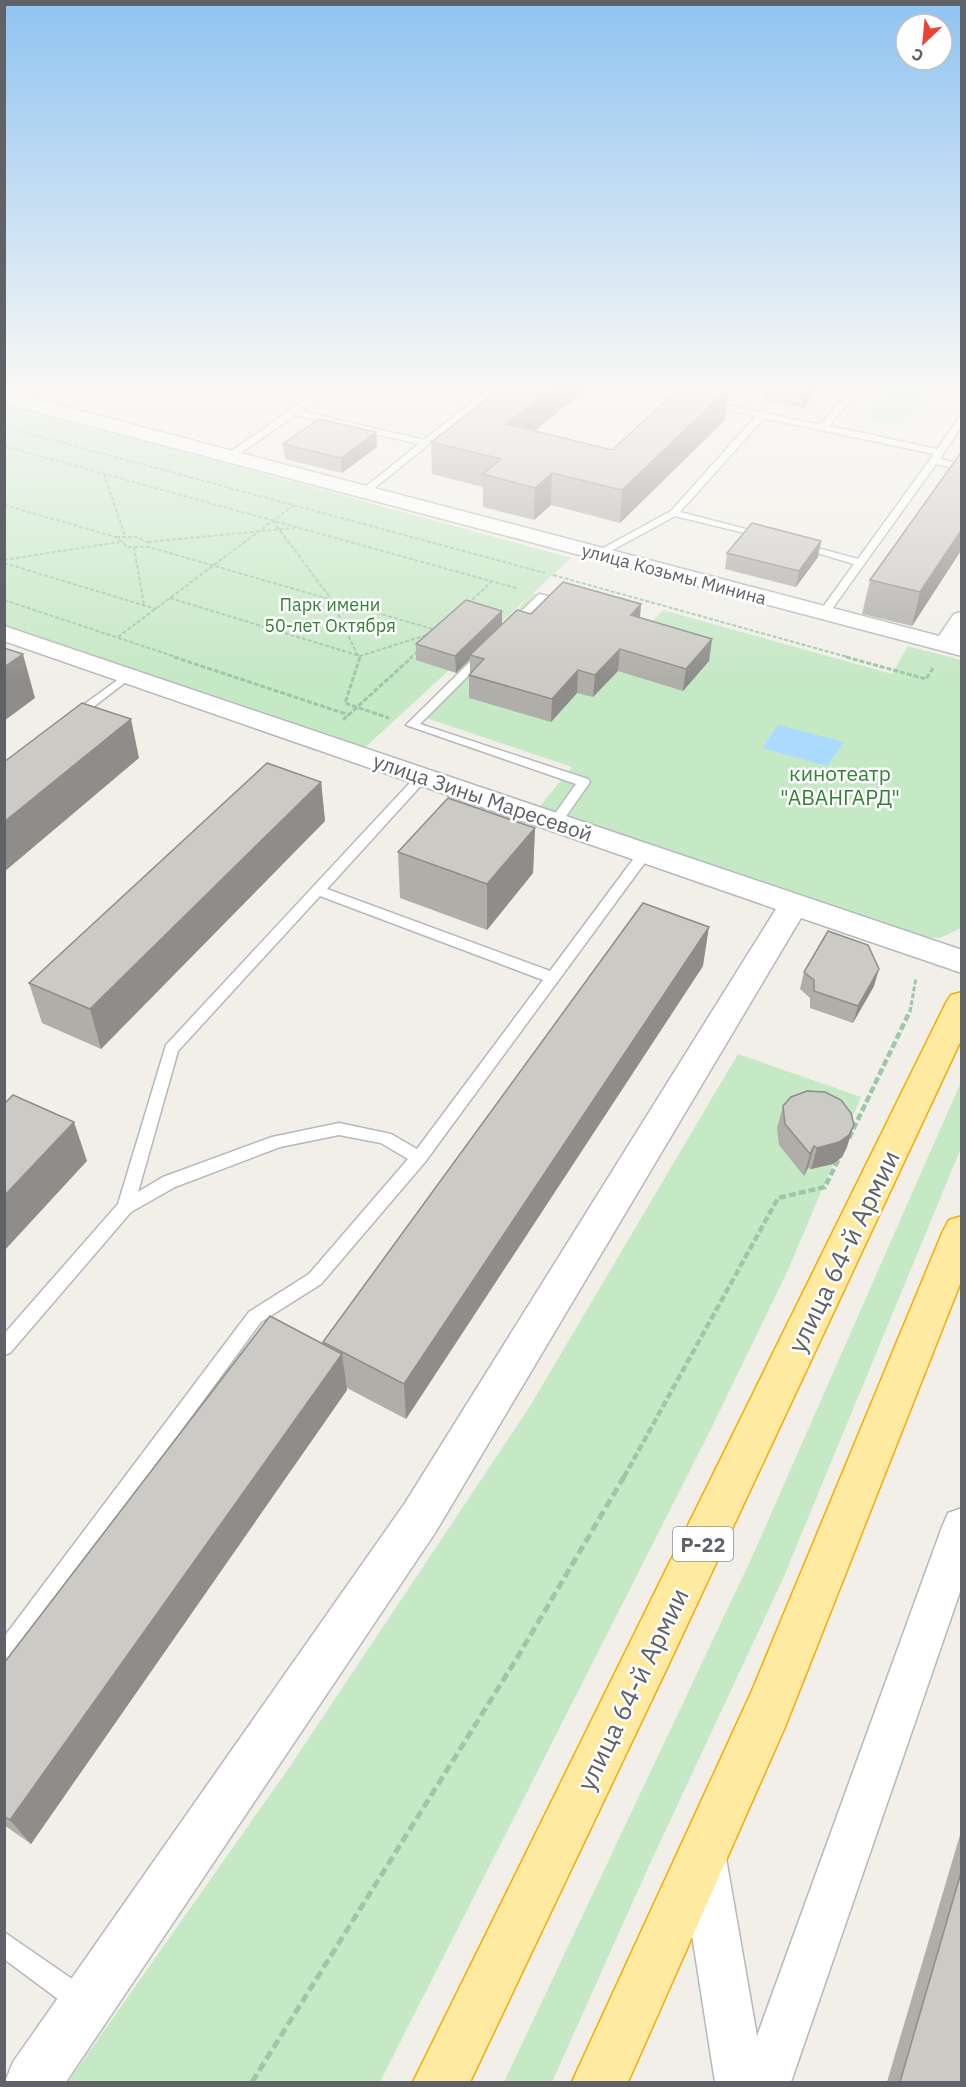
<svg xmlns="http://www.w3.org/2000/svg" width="966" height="2087" viewBox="0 0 966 2087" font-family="'IBM Plex Sans',sans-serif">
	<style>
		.green { fill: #c5e8c5 }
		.water { fill: #aadaff }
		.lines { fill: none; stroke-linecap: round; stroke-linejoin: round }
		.service-casing { stroke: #b5b8bc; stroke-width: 3 }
		.minor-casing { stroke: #b5b8bc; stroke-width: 3 }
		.tertiary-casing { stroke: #b5b8bc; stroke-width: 3 }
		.trunk-casing { stroke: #f9ab00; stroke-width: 3 }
		.path-far3 { stroke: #9cc7a9; stroke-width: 2; stroke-dasharray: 4 2; stroke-linecap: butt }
		.path-far2 { stroke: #9cc7a9; stroke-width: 3; stroke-dasharray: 5 2; stroke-linecap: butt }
		.path-far1 { stroke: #9cc7a9; stroke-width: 4.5; stroke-dasharray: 7 3; stroke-linecap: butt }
		.path { stroke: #9cc7a9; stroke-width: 5; stroke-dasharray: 9 4.5; stroke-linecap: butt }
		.service { fill: #fff; fill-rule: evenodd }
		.minor { fill: #fff; fill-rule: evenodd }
		.tertiary { fill: #fff; fill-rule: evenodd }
		.trunk { fill: #feeaa1; fill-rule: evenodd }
		.wall { fill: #afaea9 }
		.shaded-wall { fill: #8f8d8a }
		.building { fill: #cccac5; stroke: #8f8d8a; stroke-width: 1.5 }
		.labels { text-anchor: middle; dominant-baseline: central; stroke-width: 5; stroke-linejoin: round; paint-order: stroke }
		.far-street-label { font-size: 18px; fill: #5f6368; stroke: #fff }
		.far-park-label { font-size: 18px; fill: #348238; stroke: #fff }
		.shield { fill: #fff; stroke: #8f9295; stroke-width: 1.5 }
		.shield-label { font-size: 20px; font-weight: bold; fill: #5f6368 }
		.park-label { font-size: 21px; fill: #348238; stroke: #fff }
		.street-label { font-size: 21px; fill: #5f6368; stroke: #fff }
		.near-street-label { font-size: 26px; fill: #5f6368; stroke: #fff }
	</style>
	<rect width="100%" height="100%" fill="#f1efe8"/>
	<!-- green -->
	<path class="green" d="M893,388H933L900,426L866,419Z
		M4,403L571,558L533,593L649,625L663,610L892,674L908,646L961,660V928L940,938L915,937L536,811L572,767L417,715L532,594L361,751L5,629Z
		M738,1054L861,1097L788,1270L709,1433L380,2082H68L291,1765L529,1408Z
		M961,1082V1148L782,1581L648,1868L552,2082H504L752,1557Z"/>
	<!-- water -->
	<path class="water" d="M778,725L844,742L827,766L762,748Z"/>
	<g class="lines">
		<defs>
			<path id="service" d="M20,388H31L12,400H6V396Z
				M322,388H332L301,411L424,440L489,388H499L367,494L359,492L419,444L295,415L232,459H226V455Z
				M630,388H647L760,412L764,410L768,414L821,425L851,388H860L829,426L937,449L962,414V425L940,459L962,464V470L936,464L827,616L823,617L818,614L854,564L794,546L799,543L858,559L934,454L764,418L680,512L769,535V539L675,516L600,557L596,556V552L671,511L756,416Z
				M539,594L548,596L516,628H508V624Z
				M485,650L489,651V655L420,724L588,779L590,782L560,825L555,826L549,822L576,784L406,725L481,651Z
				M127,673L131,674V678L79,718H71V714Z
				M422,773L426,774V780L327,889L550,971L640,850H650L652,853L425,1162L321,1284L261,1322L11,1662L4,1665V1637L249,1312L309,1274L408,1159L381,1143L339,1135L280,1147L175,1187L131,1212L10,1353L4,1355V1334L118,1204L166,1045L418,774ZM320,896L543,980L417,1149L391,1134L339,1123L272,1137L163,1177L138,1192L178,1051Z
				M4,1932L88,1990L91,1999L88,2008L79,2011L70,2008L4,1959Z"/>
			<path id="minor" d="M962,1508V1586L791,2082H715L680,1858L687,1842L703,1835L719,1842L726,1858L757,2036L942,1527L948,1513Z"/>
			<path id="tertiary" d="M4,391L939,636L954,614L962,612V656L4,403Z
				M4,626L962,950V973L801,918L435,1533L66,2082H5L13,2062L405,1503L776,909L4,641Z"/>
			<path id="trunk" d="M962,992V1038L666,1670L470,2082H413L946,1003L951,995Z
				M962,1216V1279L785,1727L628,2082H572L751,1693L943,1231L949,1220Z"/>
		</defs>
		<!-- service casing -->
		<use href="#service" class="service-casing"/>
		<!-- minor casing -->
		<use href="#minor" class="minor-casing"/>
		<!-- tertiary casing -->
		<use href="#tertiary" class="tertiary-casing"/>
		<!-- trunk casing -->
		<use href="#trunk" class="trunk-casing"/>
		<!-- path-far3 -->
		<path class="path-far3" d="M4,427L545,573
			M4,446L516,588
			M104,474L125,536
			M4,505L116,537L128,547H149L436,630
			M273,521L331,599L359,658
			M116,537H136L149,543
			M148,542L294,528
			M134,547L144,605
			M4,560L119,542
			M4,563L156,609
			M553,575L851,658
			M170,598L360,656L430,634
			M4,600L179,658
			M468,604L491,582
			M118,637L294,505
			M410,658L419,650"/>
		<!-- path-far2 -->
		<path class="path-far2" d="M174,657L349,715
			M360,657L345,703L389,718
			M846,657L926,679L933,668
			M343,720L412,657
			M910,1012L916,978"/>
		<!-- path-far1 -->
		<path class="path-far1" d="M849,1138L910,1011
			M624,1477L778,1198L825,1187L840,1156"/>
		<!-- path -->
		<path class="path" d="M252,2082L517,1658L625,1475"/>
		<!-- service -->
		<use href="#service" class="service"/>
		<!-- minor -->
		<use href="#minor" class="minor"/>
		<!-- tertiary -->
		<use href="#tertiary" class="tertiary"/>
		<!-- trunk -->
		<use href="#trunk" class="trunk"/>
	</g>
	<!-- wall -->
	<path class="wall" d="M502,388H587L535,431L612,450L725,420L620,523L551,505L534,520L483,507V487L432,474L431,442Z
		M764,388H821L803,408L763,400Z
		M376,432L377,447L342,473L285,459L283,444Z
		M962,451V549L912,626L862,614L870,580Z
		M821,541L818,557L796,587L725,569L727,553Z
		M641,604L640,618L712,639L709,661L683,691L618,671L593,697L577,693L551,722L469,698V675L470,674V659L456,673L416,660V644L502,611V624L531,614Z
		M321,782L325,821L101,1049L42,1023L29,983Z
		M535,828L533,873L487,930L400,898L398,852Z
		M703,966L406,1419L347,1388V1390L31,1844L4,1825V1663L323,1344V1342Z
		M804,972L874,986L853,1023L810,1008V998L800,989Z
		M783,1106L847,1147L842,1157L833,1164L811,1169L808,1168L804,1176L779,1145L777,1128Z
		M962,1828V2082H887Z"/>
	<!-- shaded-wall -->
	<path class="shaded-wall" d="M551,388H587L505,455L506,424Z
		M806,388H821L803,408Z
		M728,389L725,420L620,523L622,490Z
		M376,432L377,447L342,473L341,458Z
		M552,473L551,505L534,520L535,488Z
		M962,529V549L912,626L920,592Z
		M821,541L818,557L796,587L799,571Z
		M641,604L639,626L631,615Z
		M502,611V627L470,655V659L456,673L455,656Z
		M712,639L709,661L683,691L686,669Z
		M620,649L618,671L593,697L595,675Z
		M23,654L35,698L4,721V667Z
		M578,670L577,693L551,722L552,699Z
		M131,719L139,758L4,872V822Z
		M321,782L325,821L101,1049L90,1009Z
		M535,828L533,873L487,930V884Z
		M709,927L703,966L406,1419L404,1384Z
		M879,969L874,986L853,1023L858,1006Z
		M74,1122L87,1161L4,1251V1196Z
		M854,1125L847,1147L842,1157L833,1164L811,1169L817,1148Z
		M814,1146L808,1168L804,1176L810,1154Z
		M342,1354L347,1390L31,1844L10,1820Z"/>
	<!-- building -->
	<path class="building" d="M502,388H551L506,424L612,450L680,388H722L728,389L622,490L552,473L535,488L483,474L501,459L431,442Z
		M319,419L376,432L341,458L283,444Z
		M962,451V529L920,592L870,580Z
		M752,523L821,541L799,571L727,553Z
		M563,582L641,604L631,615L712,639L686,669L620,649L595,675L578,670L552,699L469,675L484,659L470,655L517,610L531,614Z
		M466,600L502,611L455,656L416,644Z
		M4,648L23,654L4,667Z
		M82,703L131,719L4,822V762Z
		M267,763L321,782L90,1009L29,983Z
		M448,798L535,828L487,884L398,852Z
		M643,903L709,927L404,1384L323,1342Z
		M828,931L868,945L879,969L858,1006L814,991V980L804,972Z
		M807,1091L825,1092L841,1100L851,1113L854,1125L849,1135L839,1142L817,1148L814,1146L810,1154L785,1124L783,1106L791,1097Z
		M13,1095L74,1122L4,1196V1104Z
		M270,1316L342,1354L10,1820L4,1816V1663Z
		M962,1869V2082H900Z"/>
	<!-- sky -->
	<linearGradient id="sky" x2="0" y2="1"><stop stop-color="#8fc3f1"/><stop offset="0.57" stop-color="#f9f8f5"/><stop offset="1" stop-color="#f9f8f5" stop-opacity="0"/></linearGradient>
	<rect width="966" height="680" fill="url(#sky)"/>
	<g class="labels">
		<!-- far-street labels -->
		<g class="far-street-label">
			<text transform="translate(674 574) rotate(15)">улица Козьмы Минина</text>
		</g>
		<!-- far-park labels -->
		<g class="far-park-label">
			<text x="330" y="604">Парк имени<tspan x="330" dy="21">50-лет Октября</tspan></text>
		</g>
		<!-- shield labels -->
		<rect class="shield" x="673" y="1527" width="60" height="34" rx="4.5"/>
		<g class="shield-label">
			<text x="703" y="1544">Р-22</text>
		</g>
		<!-- park labels -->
		<g class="park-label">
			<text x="840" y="773">кинотеатр<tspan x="840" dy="24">"АВАНГАРД"</tspan></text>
		</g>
		<!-- street labels -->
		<g class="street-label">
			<text transform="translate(483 797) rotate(19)">улица Зины Маресевой</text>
		</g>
		<!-- near-street labels -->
		<g class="near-street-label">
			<text transform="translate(843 1251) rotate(-64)">улица 64-й Армии</text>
			<text transform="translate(632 1689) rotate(-64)">улица 64-й Армии</text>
		</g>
	</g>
	<!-- border -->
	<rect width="966" height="2087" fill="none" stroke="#5f6368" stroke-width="12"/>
	<!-- north arrow -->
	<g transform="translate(924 42) rotate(206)"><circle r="28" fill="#ffffff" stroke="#bfc1c3" stroke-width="1.5"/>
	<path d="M0-4.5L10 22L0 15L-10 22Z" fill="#ea4335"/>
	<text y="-9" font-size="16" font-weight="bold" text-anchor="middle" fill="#5f6368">С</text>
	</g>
</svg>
